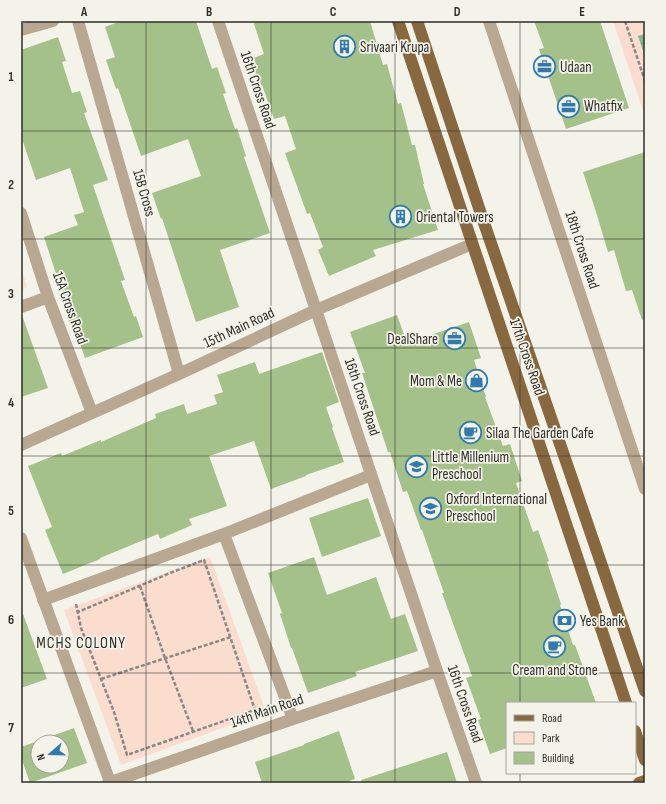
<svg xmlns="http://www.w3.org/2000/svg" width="666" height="804" viewBox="0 0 666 804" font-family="'Sofia Sans Condensed',sans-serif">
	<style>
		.green { fill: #fbddd0 }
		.water { fill: url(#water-waves) }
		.building { fill: #a4c189; fill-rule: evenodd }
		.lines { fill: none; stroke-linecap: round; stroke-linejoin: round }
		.path { stroke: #898882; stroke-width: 2.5; stroke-dasharray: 4 2; stroke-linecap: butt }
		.minor { stroke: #b9a891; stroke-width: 12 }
		.major { stroke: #88693f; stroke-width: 12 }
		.grid { fill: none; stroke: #2e2e2a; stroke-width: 1; stroke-opacity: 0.55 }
		.labels { text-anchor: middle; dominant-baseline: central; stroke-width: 3.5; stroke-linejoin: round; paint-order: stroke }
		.poi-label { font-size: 15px; fill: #2e2e2a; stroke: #f4f3e9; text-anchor: start }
		.street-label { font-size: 15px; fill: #2e2e2a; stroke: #f4f3e9 }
		.neighbourhood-label { font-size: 16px; letter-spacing: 1px; fill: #2e2e2a; stroke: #f4f3e9 }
		.neatline { fill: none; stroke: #2e2e2a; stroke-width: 1.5 }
		.grid-label { font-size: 13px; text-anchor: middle; font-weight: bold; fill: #2e2e2a }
	</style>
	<defs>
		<pattern id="water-waves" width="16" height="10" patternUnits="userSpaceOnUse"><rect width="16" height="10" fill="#7dbb97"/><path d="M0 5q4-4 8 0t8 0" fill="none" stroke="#67987b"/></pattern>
	</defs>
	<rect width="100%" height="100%" fill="#f4f3e9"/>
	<!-- green -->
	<path class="green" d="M613,21H645V117Z
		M21,267L27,287L21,290Z
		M210,557L266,712L121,765L64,610Z"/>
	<!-- water -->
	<path class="water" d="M645,34V57L638,36Z"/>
	<!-- building -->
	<path class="building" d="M121,21H196L212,69L217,67L226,93L223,94L235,129L237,128L246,156L244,157L270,233L220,250L239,307L196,322L162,218L161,219L152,193L201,176L188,139L141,156L118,88L116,89L106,60L115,57L105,27Z
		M253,21H370L383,65L387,64L398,104L401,103L412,145H415L424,184H423L438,230L373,250L376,256L329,276L318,250L323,247L310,213L307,214L285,153L296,149L285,116L274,119L262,85L260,86L251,59L264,54Z
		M534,21H600L629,108L566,129L539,49L544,48Z
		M58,37L66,61L62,62L72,93L80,91L87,112L84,113L108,180L93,185L125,280L121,281L134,317L136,316L143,337L85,358L73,323L70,324L63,305L66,304L44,237L78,225L74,215L84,212L70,168L36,180L21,136V50Z
		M645,152V319L642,320L632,290L626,291L614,250L608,252L596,212L583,172Z
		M397,315L407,343L469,322L481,358L474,360L486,397H485L503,446L510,444L522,481L516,483L533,532L538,530L549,561L547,562L561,604L560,605L573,645H575L596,703H507V748L490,754L478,720L481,719L466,678L472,676L442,593H444L422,530H421L407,491L403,492L390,452H388L362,373H365L350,332Z
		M21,318H23L48,388L21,397Z
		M322,352L339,402L326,407L333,427L332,428L344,462L306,475V476L271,489L254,441L209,456L227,506L189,519L192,525L160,539L158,534L100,558V559L63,574L45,530L52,527L28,466L61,453L62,456L101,440V442L156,418L155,414L184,404L187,414L217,404L214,395L223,392L217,375L255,362L259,374Z
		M368,498L381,536L322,557L309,518Z
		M314,557L327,595L376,577L391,619L405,614L418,651L355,672L357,676L308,693L292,648H291L280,614L282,613L268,573Z
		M21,614H23L47,679L21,688Z
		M74,728L87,763L30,783L21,757V747ZM38,742H62V766H38Z
		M339,731L355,779L344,783H262L255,762L304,745V744Z
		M447,752L457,783H362L361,780Z"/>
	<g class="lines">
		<!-- path -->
		<path class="path" d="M625,21L645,81
			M140,586L165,658L193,731
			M76,604L81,628L114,712L127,755L255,710L204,560L170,573L78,612
			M101,679L231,637"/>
		<!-- minor -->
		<path class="minor" d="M78,21L179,374
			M218,21L316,310L437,671L476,783
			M489,21L645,489
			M21,30L53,21
			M21,213L48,297L92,413
			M21,307L48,297
			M21,445L179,374L316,310L472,244
			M224,534L293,719
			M21,538L110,782
			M43,600L224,534L371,475
			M108,783L293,719L437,671"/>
		<!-- major -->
		<path class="major" d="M398,21L626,703
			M417,21L483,220L645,691
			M635,731L645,760
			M639,783L645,781"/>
	</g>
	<!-- grid -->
	<path class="grid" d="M146,21V783M271,21V783M395,21V783M520,21V703M21,131H645M21,239H645M21,348H645M21,456H645M21,565H645M21,673H645M520,773V783"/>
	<!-- icons -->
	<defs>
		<symbol id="building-ring" viewBox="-11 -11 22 22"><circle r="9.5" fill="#f4f3e9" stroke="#307aad" stroke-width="1.5"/><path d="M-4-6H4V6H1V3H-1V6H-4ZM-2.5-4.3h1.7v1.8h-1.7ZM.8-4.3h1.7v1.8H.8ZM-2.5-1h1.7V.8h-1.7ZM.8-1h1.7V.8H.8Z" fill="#307aad"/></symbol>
		<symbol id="office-ring" viewBox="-11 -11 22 22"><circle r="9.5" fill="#f4f3e9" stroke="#307aad" stroke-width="1.5"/><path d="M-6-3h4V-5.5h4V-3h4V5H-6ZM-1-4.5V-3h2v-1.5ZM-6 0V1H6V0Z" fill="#307aad"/></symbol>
		<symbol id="shop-ring" viewBox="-11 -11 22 22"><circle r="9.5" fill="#f4f3e9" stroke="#307aad" stroke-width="1.5"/><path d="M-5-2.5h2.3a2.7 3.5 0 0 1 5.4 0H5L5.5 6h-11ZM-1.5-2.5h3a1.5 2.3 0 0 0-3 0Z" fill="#307aad"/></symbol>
		<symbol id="cafe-ring" viewBox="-11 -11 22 22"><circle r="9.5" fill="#f4f3e9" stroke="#307aad" stroke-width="1.5"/><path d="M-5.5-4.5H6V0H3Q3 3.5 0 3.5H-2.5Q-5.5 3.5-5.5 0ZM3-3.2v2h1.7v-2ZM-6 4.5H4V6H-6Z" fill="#307aad"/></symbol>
		<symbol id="school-ring" viewBox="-11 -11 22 22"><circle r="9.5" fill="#f4f3e9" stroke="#307aad" stroke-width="1.5"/><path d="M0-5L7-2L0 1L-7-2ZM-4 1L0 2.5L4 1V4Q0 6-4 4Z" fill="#307aad"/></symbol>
		<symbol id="bank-ring" viewBox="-11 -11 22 22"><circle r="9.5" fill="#f4f3e9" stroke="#307aad" stroke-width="1.5"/><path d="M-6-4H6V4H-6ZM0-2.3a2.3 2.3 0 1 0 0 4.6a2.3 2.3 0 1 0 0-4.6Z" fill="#307aad"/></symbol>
	</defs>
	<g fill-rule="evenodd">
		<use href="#building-ring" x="332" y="34" width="25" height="25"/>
		<use href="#office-ring" x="532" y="54" width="25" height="25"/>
		<use href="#office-ring" x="556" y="94" width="25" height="25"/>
		<use href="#building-ring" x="388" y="204" width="25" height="25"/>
		<use href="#office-ring" x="442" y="326" width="25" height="25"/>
		<use href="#shop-ring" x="464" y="368" width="25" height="25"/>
		<use href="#cafe-ring" x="458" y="420" width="25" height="25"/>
		<use href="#school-ring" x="404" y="454" width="25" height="25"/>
		<use href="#school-ring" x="418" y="496" width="25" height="25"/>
		<use href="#bank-ring" x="552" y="608" width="25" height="25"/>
		<use href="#cafe-ring" x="542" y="634" width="25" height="25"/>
	</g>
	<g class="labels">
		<!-- poi labels -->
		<g class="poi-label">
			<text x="360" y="47">Srivaari Krupa</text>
			<text x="560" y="67">Udaan</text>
			<text x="584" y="106">Whatfix</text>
			<text x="416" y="217">Oriental Towers</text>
			<text x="438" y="339" text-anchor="end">DealShare</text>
			<text x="462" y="381" text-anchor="end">Mom &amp; Me</text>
			<text x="486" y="433">Silaa The Garden Cafe</text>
			<text x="432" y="457">Little Millenium<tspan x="432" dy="17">Preschool</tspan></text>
			<text x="446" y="499">Oxford International<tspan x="446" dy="17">Preschool</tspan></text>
			<text x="580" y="621">Yes Bank</text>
			<text x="555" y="670" text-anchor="middle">Cream and Stone</text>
		</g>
		<!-- street labels -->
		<g class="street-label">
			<text transform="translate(258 90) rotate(71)">16th Cross Road</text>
			<text transform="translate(144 193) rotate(74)">15B Cross</text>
			<text transform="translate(582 250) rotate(72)">18th Cross Road</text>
			<text transform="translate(70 308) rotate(70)">15A Cross Road</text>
			<text transform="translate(239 328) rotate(-25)">15th Main Road</text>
			<text transform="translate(527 357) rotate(71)">17th Cross Road</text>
			<text transform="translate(362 397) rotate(71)">16th Cross Road</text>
			<text transform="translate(465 704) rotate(71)">16th Cross Road</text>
			<text transform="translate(267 711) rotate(-19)">14th Main Road</text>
		</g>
		<!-- neighbourhood labels -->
		<g class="neighbourhood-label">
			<text x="81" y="643">MCHS COLONY</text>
		</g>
	</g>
	<!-- border -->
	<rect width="666" height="804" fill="none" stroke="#f4f3e9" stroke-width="44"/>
	<!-- legend -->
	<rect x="506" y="702" width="130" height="72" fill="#f4f3e9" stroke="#a5a49d"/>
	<rect x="514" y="715" width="20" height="6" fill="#88693f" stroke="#a5a49d"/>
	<text x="542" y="722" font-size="12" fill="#2e2e2a">Road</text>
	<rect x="514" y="732" width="20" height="12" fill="#fbddd0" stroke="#a5a49d"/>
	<text x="542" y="742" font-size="12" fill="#2e2e2a">Park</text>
	<rect x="514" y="752" width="20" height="12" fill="#a4c189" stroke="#a5a49d"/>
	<text x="542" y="762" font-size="12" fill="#2e2e2a">Building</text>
	<!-- north arrow -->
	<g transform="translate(50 754) rotate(250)"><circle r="19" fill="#f4f3e9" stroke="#a5a49d"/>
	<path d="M0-3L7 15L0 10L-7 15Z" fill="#307aad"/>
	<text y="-6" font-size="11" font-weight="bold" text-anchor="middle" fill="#2e2e2a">N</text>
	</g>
	<rect x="22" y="22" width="622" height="760" class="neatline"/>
	<g class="grid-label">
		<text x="84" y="16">A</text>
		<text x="209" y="16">B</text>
		<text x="333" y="16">C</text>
		<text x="457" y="16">D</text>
		<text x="582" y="16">E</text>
		<text x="11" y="81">1</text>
		<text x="11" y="189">2</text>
		<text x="11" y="298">3</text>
		<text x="11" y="407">4</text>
		<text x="11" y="515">5</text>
		<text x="11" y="624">6</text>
		<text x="11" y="732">7</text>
	</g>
</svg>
